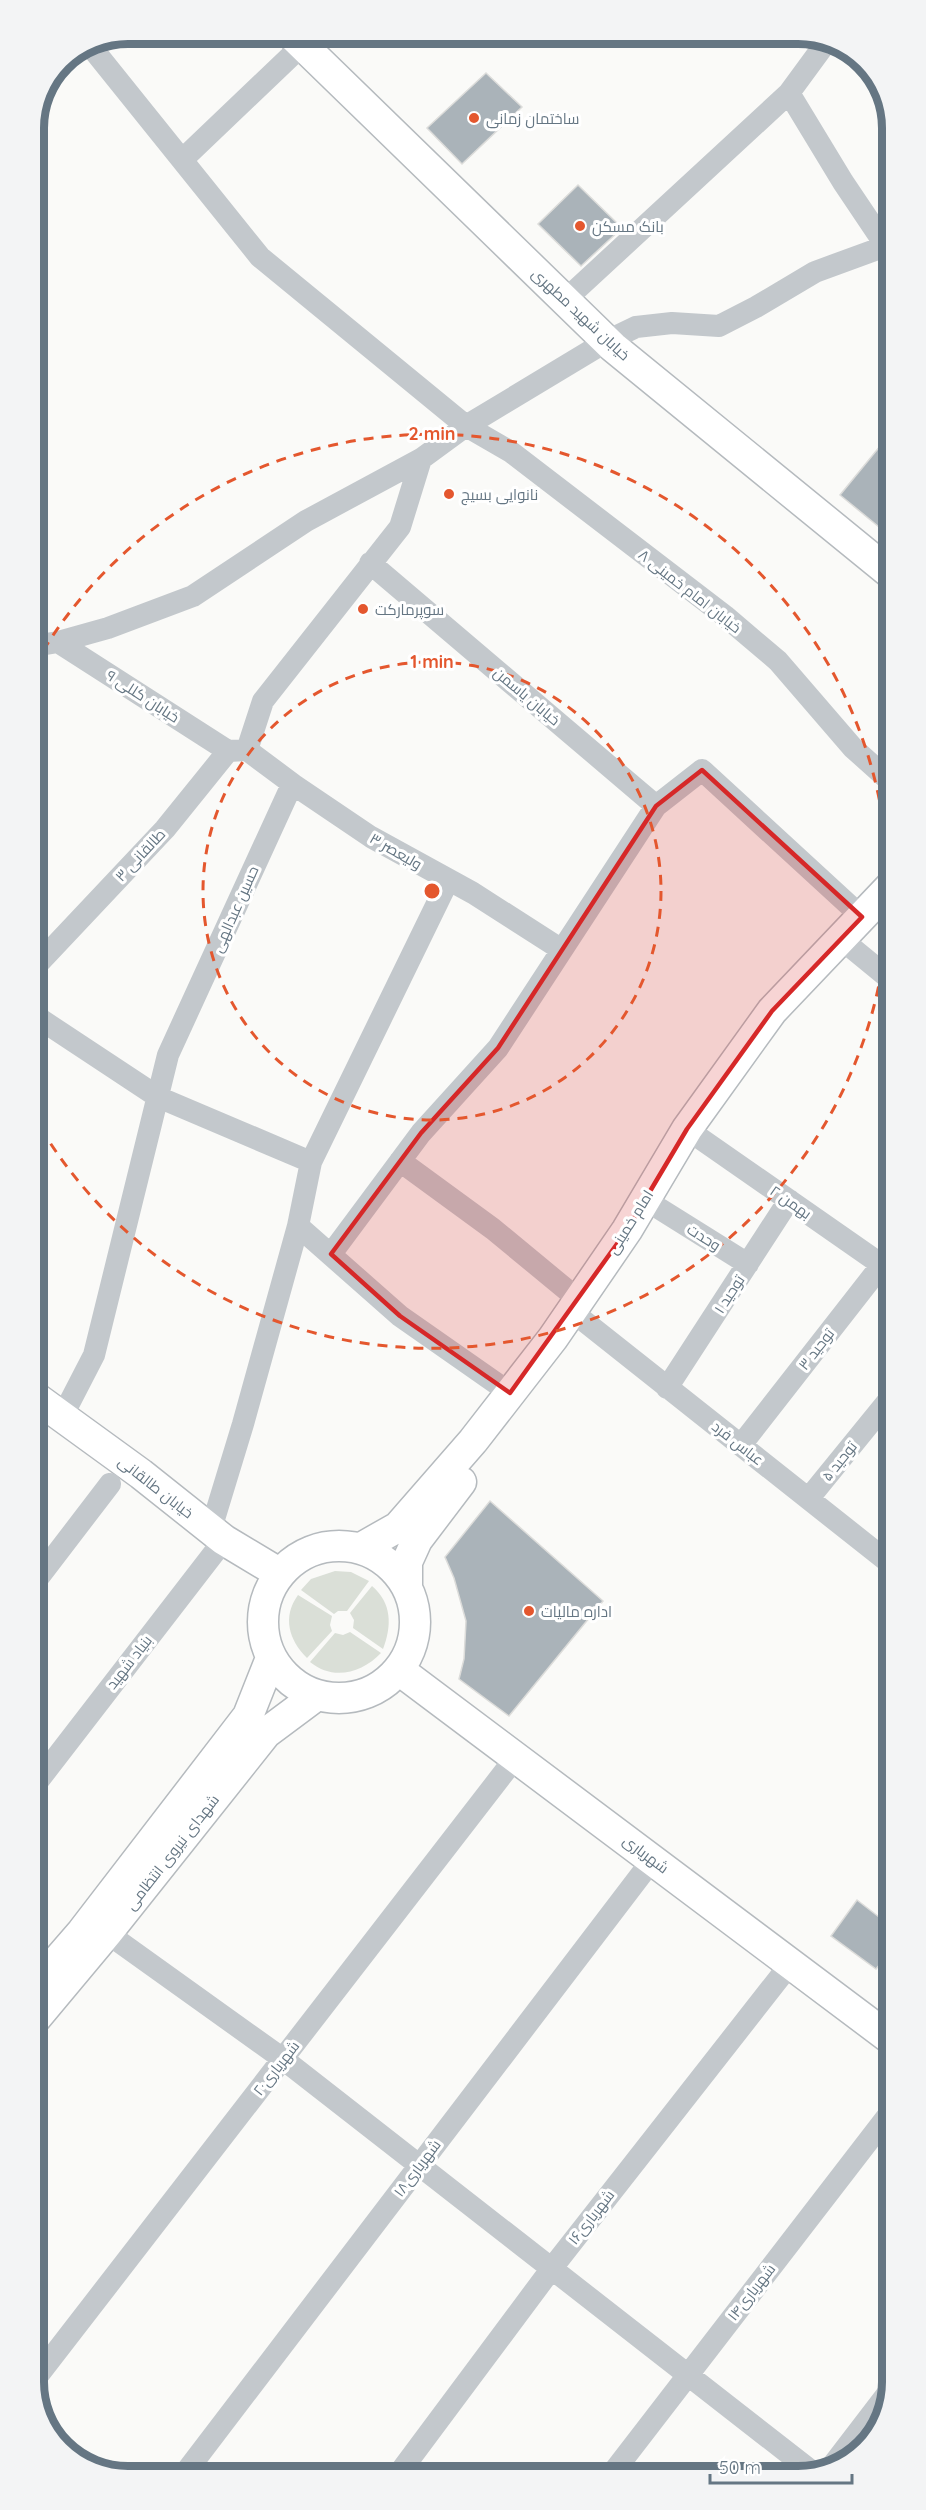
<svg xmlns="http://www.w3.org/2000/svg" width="926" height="2510" viewBox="0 0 926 2510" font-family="Quicksand,Cairo,sans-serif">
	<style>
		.green { fill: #dadfd7 }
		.building { fill: #aab3b9; stroke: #dcdcda; stroke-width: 1.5 }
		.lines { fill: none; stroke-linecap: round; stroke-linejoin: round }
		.major-casing { stroke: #b5babe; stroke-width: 33 }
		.minor { stroke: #c3c8cc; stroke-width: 22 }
		.major { stroke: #fff; stroke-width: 30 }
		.marked { fill: #d62828; fill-opacity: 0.2; stroke: #d62828; stroke-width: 4.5; stroke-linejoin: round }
		.ring { fill: none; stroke: #e4572e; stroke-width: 3; stroke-dasharray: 10 8 }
		.poi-dot { fill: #e4572e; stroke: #fff; stroke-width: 2 }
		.labels { text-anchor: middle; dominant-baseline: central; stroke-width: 6; stroke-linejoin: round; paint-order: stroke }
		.poi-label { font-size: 15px; fill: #657683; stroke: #fff; text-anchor: start }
		.street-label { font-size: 15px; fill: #657683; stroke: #fff }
		.rim { fill: none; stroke: #657683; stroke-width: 8 }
		.centre { fill: #e4572e; stroke: #fff; stroke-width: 3 }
		.ring-label { font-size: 18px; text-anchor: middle; font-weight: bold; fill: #e4572e; stroke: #fff; stroke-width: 6; stroke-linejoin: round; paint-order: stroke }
	</style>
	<rect width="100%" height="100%" fill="#fafaf8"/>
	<!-- green -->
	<path class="green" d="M335,1571L351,1572L369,1581L347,1611H338L334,1614L301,1590L311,1579Z
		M372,1586C392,1603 392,1626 383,1649L353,1628L354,1620L350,1613Z
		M298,1595L332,1616L330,1625L332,1631L307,1658C289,1640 282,1617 298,1595Z
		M350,1632L381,1653C362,1673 333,1681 310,1662L335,1633L343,1635Z"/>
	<!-- building -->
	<path class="building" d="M486,73L522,107L462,164L427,128Z
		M578,185L622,228L581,266L538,224Z
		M890,434V536L840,495Z
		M490,1501L603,1601L509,1716L459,1679L464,1659L466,1621L454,1578L445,1557Z
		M857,1900L892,1927V1949L876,1969L831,1936Z"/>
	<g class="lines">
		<defs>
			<path id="major" d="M290,33L613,347L890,573
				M35,1397L141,1474L224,1540L279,1573
				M263 1622a76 76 0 1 1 152 0a76 76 0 1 1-152 0Z
				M361,1548L398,1527L473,1441L553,1338L627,1230L687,1129L772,1011L891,886
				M407,1585V1562L417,1540L461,1482
				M399,1670L892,2040
				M36,1985L82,1932L248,1716L271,1658
				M36,2018L107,1933L266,1733L317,1695"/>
		</defs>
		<!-- major casing -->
		<use href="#major" class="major-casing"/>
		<!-- minor -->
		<path class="minor" d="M92,48L260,257L466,426L511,452L725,616L778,661L853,748L891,782
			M183,159L315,33
			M565,300L789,93
			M370,563L656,806
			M58,642L228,751
			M34,646L58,642L108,628L193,596L306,521L421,459L466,426L607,341L636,327L672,323L719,326L756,307L815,272L886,246L843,182L789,93L822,48L815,37
			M294,785L371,837L473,893L562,950
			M852,948L891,980
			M34,968L165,829L228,751L247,750
			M34,1015L158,1097L311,1162L298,1226L243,1424L211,1529
			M701,1139L882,1265
			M400,1161L493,1229L579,1300
			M311,1162L448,881
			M660,1209L748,1264
			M298,1226L400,1316L510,1393
			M331,1254L421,1133L498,1048L656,806L702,770L862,917
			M584,1321L892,1565
			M667,1388L789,1200
			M62,1417L94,1355L168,1055L289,791L294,785L247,750L263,701L400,527L421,459
			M741,1445L891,1253
			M809,1498L892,1396
			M35,1582L110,1484
			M35,1785L224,1540
			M107,1933L283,2059L815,2474
			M36,2378L516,1757
			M829,2470L891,2389
			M611,2475L893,2109
			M397,2476L552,2268L791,1963
			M182,2477L653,1859"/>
		<!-- major -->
		<use href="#major" class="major"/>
	</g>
	<!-- marked area -->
	<path class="marked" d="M702,770L862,917L772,1011L687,1129L627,1230L510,1393L400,1316L331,1254L421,1133L498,1048L656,806Z"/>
	<!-- distance rings -->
	<g class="ring">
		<circle cx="432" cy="891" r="229"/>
		<path d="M34 666A457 457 0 1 1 36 1120"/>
	</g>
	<!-- markers -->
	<g class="poi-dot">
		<circle cx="474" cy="118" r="6"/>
		<circle cx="580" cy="226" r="6"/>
		<circle cx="449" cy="494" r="6"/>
		<circle cx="363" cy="609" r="6"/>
		<circle cx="529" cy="1611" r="6"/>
	</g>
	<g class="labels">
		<!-- poi labels -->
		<g class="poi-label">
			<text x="486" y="118">ساختمان زمانی</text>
			<text x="592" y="226">بانک مسکن</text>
			<text x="461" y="494">نانوایی بسیج</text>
			<text x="375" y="609">سوپرمارکت</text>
			<text x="541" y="1611">اداره مالیات</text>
		</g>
		<!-- street labels -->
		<g class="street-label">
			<text transform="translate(581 314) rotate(43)">خیابان شهید مطهری</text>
			<text transform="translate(690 591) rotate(38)">خیابان امام خمینی ۸</text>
			<text transform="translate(143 696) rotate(33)">خیابان کللی ۹</text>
			<text transform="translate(527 696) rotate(40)">خیابان یاسمن</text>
			<text transform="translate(396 851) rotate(30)">ولیعصر ۳</text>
			<text transform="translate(140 855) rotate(-47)">طالقانی ۳</text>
			<text transform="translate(235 909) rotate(-66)">حسین عبدالهی</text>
			<text transform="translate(791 1202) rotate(35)">بهمن ۲</text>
			<text transform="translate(630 1222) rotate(-58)">امام خمینی</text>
			<text transform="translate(704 1237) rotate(32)">وحدت</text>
			<text transform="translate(729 1294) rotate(-57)">توحید ۱</text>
			<text transform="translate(816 1349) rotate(-52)">توحید ۳</text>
			<text transform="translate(738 1443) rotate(38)">عباس فرد</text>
			<text transform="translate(839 1461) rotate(-51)">توحید ۵</text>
			<text transform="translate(156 1487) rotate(38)">خیابان طالقانی</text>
			<text transform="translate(129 1662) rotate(-52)">بنیاد شهید</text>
			<text transform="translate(172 1852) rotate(-52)">شهدای نیروی انتظامی</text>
			<text transform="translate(646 1854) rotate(37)">شهریاری</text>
			<text transform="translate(276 2068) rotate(-52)">شهریاری۲۰</text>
			<text transform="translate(417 2168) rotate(-53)">شهریاری۱۸</text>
			<text transform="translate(591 2217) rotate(-52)">شهریاری۱۶</text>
			<text transform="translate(751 2292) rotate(-52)">شهریاری۱۴</text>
		</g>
	</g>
	<!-- crop -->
	<path d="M0 0H926V2510H0ZM128 44H798A84 84 0 0 1 882 128V2382A84 84 0 0 1 798 2466H128A84 84 0 0 1 44 2382V128A84 84 0 0 1 128 44Z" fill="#f3f4f5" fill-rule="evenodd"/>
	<path class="rim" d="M128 44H798A84 84 0 0 1 882 128V2382A84 84 0 0 1 798 2466H128A84 84 0 0 1 44 2382V128A84 84 0 0 1 128 44Z"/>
	<circle cx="432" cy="891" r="9" class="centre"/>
	<g class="ring-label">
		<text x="432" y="440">2 min</text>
		<text x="432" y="668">1 min</text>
	</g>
	<!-- scale -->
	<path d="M710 2474v9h142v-9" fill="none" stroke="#657683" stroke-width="3"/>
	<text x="719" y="2474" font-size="18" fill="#657683" stroke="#ffffff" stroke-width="4.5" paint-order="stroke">50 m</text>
</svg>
